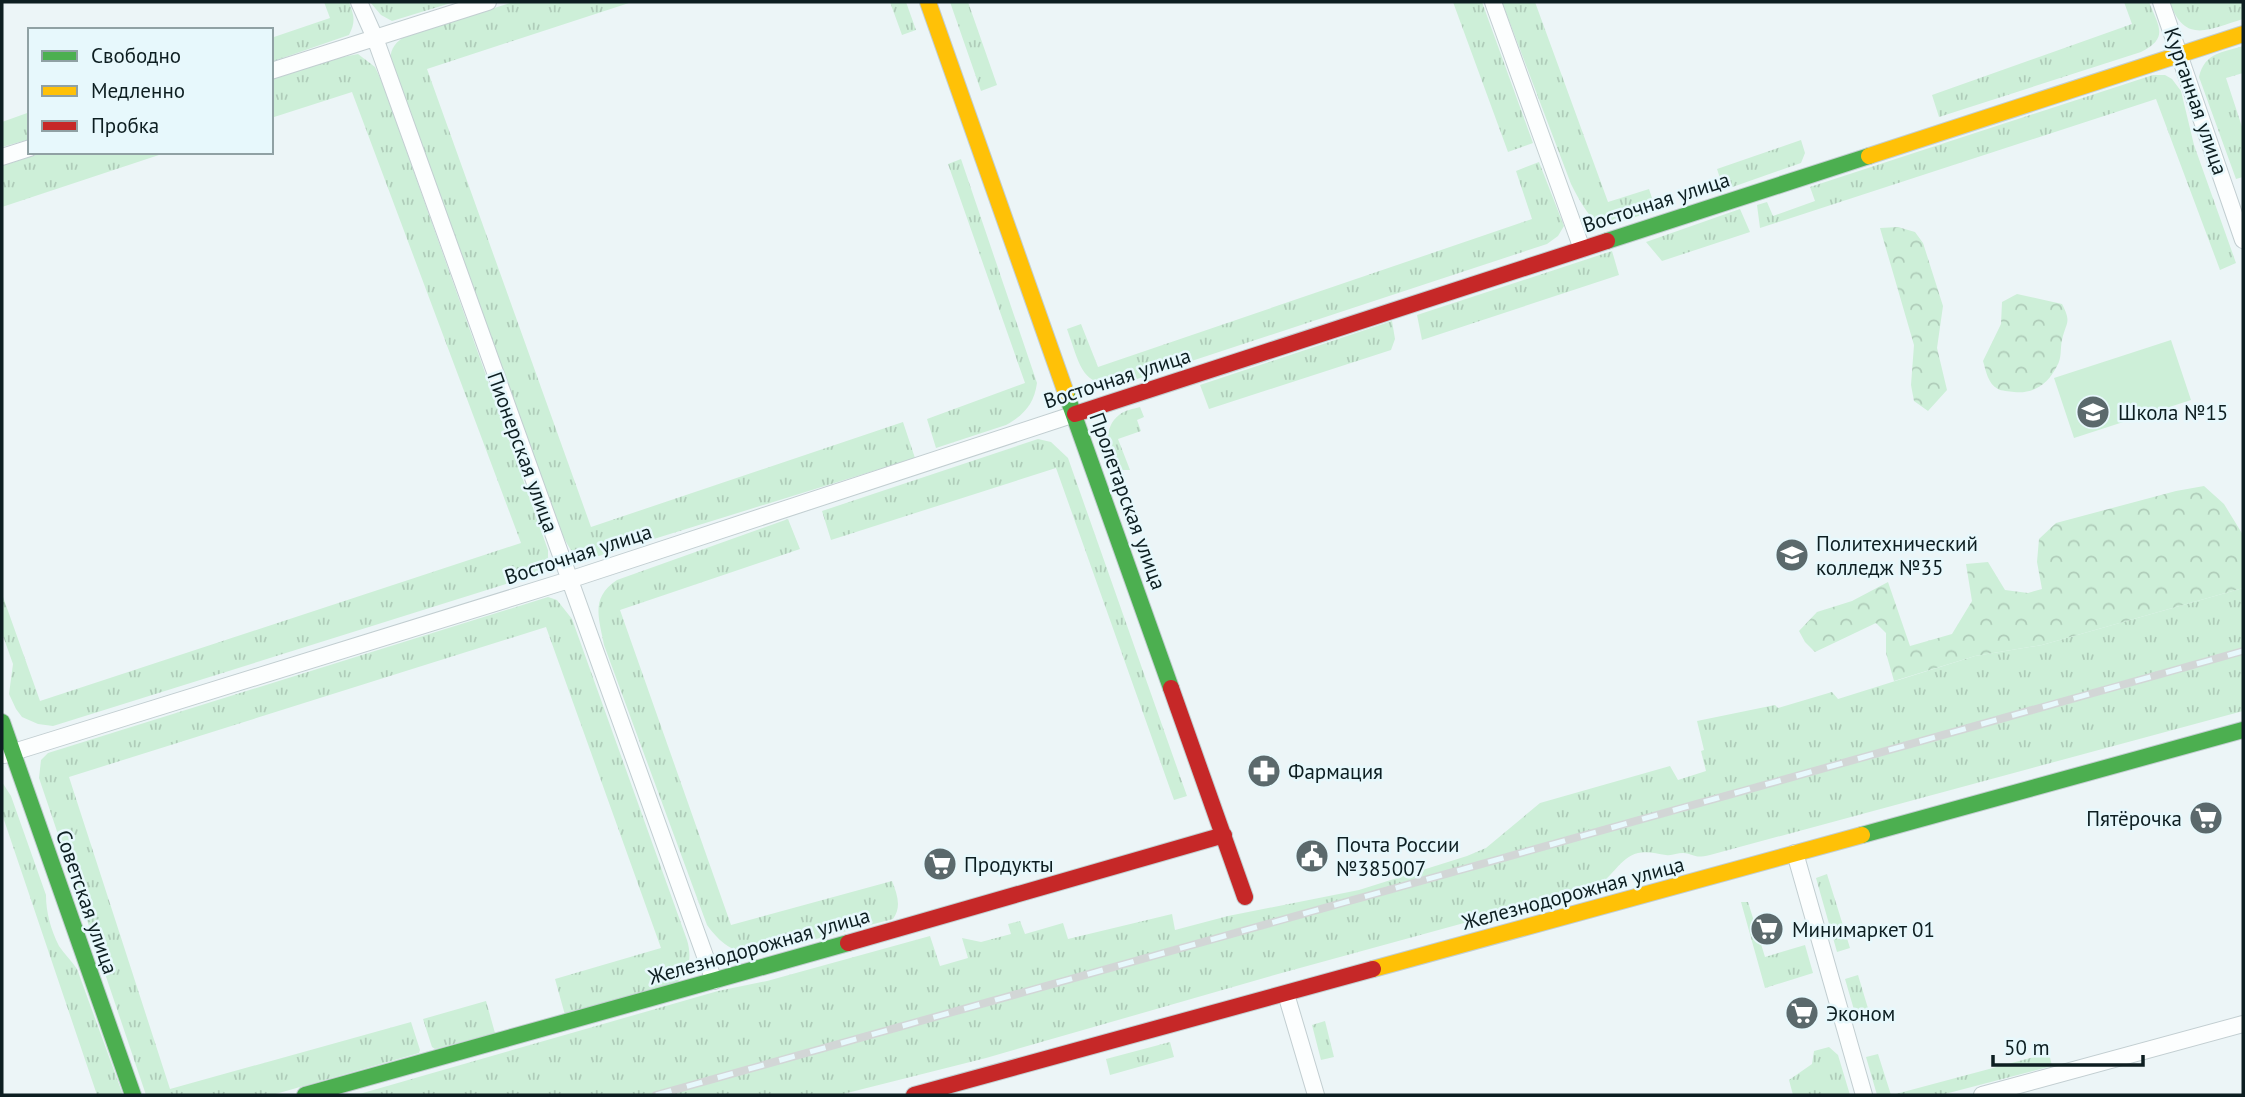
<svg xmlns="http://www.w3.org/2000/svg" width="2245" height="1097" viewBox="0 0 2245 1097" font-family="'PT Sans',sans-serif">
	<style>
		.grass { fill: url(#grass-tufts) }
		.forest { fill: url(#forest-crowns) }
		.park { fill: #cdefd8 }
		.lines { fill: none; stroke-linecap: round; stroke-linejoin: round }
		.street-casing { stroke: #c2ced1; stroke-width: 18 }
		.fast-casing { stroke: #c2ced1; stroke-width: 18 }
		.slow-casing { stroke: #c2ced1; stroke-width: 18 }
		.jam-casing { stroke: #c2ced1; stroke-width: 18 }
		.street { stroke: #fcfefe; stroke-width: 16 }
		.fast { stroke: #4caf50; stroke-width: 16 }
		.slow { stroke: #ffc107; stroke-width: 16 }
		.jam { stroke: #c62828; stroke-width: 16 }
		.rail-casing { stroke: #d2d6d6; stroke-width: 8 }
		.rail { stroke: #e7f8fc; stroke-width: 5; stroke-dasharray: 16; stroke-linecap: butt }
		.labels { text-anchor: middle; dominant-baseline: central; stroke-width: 5; stroke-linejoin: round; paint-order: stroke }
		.street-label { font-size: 21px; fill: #0d1e21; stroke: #e7f8fc }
		.poi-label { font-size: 21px; fill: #0d1e21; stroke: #e7f8fc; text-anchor: start }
	</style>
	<defs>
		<pattern id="grass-tufts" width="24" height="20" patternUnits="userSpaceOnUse" patternTransform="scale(1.75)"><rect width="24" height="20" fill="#cdefd8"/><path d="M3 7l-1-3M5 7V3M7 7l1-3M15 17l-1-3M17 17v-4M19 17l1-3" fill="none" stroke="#afccb9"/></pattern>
		<pattern id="forest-crowns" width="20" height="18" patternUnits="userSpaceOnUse" patternTransform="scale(1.75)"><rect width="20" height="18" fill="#cdefd8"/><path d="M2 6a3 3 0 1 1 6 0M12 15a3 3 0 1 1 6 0" fill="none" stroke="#afccb9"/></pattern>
	</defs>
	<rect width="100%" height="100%" fill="#ecf5f7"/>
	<!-- grass -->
	<path class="grass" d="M324,2H349C354,16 356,21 349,35L271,62V38L330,18Z
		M370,2H454L392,21L381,15Z
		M513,2H632L427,69L591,527L903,422L915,458L599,556C566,555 574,553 558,528L390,64C390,51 393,44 404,37Z
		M890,2H906L916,30L902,35Z
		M950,2H968L997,85L981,91Z
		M1453,2H1482L1533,143L1508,152Z
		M1502,2H1535L1608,202L1649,189L1656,210C1603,227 1599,239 1571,184Z
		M2124,2H2149C2159,27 2169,38 2141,52L1939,117L1932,95L2132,24Z
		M2170,2H2243V19C2210,29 2184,45 2170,2Z
		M2243,46V73L2226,78L2243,130V177L2236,179L2199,77C2205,52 2222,53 2243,46Z
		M358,54L375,67L382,82L543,536L548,550V562L535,575L53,726L38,724L22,717L16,709L9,694L13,664L2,633V594L40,701L521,543L352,92L271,118V79L338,58Z
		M2153,75H2165L2172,79L2181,91L2194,145L2236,263L2220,270L2156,99L1760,228L1757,205L1767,202L1773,216L1815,201L1810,187Z
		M30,112V139L2,147V122Z
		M1801,140L1805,153L1801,163L1724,190L1717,169Z
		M45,152H168L2,207V166Z
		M961,159L1037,383C1034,404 1024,415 1006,425L936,448L927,419L1025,383L948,164Z
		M1539,162L1564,226L1558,236L1547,244L1137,379C1082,392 1083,374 1067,329L1081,324L1098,367L1532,219L1516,171Z
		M1740,209L1750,232L1662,261L1646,242Z
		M1612,251L1619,275L1422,340L1417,315Z
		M1392,321L1395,339L1391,350L1209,409L1200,385Z
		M1140,407L1144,417L1137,420L1141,431L1118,439L1130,470H1120C1108,455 1101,429 1119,415C1125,410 1133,409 1140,407Z
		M1038,439L1051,442L1068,458L1187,796L1174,800L1056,468L831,540L822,511Z
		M788,519L800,549L620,610L731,925L892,881C897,894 902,907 893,919L758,954C735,955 720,943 707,925L604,645C599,618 590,598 617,580Z
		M2243,588V711L1710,855C1693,859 1695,854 1683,853C1677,853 1672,856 1666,855C1657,854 1648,851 1638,853C1619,858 1612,879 1595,887L1278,974L986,1058L839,1095H356L718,991L767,981L930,936L940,966L968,958L962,938L981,942L1011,934L1008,924L1020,921L1025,934L1063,923L1068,939L1172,914L1175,930L1228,916L1359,890L1467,856L1486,848L1540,803L1670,766L1678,780L1706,771L1701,751L1704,750L1697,721L1775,705L1778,708L1832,692L1838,699L1975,656L2042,645Z
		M548,597L557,600L572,619L687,940C692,957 690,971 676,983L565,1015L555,979L661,948L546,627L69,777L170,1089L411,1022L420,1050L419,1053L272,1095H146L39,778L41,760L48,753Z
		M2,782L11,796L46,895C46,913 51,930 59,946C64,954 72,961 77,969L123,1095H97L2,814Z
		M1827,874L1850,948L1837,952L1816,878Z
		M1741,902H1748L1765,957L1805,945L1813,973L1765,988Z
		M1858,975L1870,1015L1857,1020L1845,979Z
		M486,1001L495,1033L435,1049L432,1047L423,1019Z
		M1325,1021L1334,1057L1321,1060L1312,1025Z
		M1170,1042L1174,1057L1110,1075L1106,1059Z
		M1829,1047L1838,1055L1850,1095H1793L1789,1080L1812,1064L1814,1051Z
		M2049,1053L2052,1066L1941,1095H1892Z
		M1878,1054L1891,1095H1877L1866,1057Z"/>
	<!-- forest -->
	<path class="forest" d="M1898,227L1915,232L1923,243L1943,306L1937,348L1947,390L1928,411L1914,401L1911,385L1914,345L1880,228Z
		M2017,294L2062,304C2072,323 2066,322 2062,340C2060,349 2062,358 2057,366C2048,384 2034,394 2014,392C2009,391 2001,391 1998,389C1988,384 1986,371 1983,361L2001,324L2002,302Z
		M2204,486L2224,504L2243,535V588L2042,645L1975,656L1894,681L1886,653V633L1876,623L1815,652L1805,642L1799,631L1817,612L1852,601L1888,582L1910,646L1952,634L1972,601L1966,564L1988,562L2005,590L2028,593L2042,589L2037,562L2039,539L2056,523L2176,491Z"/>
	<!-- park -->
	<path class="park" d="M2171,340L2191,400L2074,438L2054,378Z"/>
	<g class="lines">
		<defs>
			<path id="street" d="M359,2L375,38L714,981
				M1493,2L1582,249
				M2161,2L2243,240
				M271,71L488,2
				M2,157L30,148
				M4,755L569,580L1075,414
				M1795,853L1864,1095
				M1286,994L1316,1095
				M1982,1095L2243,1024"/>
			<path id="fast" d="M1607,241L1869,156
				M1066,393L1171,688
				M2,722L133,1095
				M1862,835L2243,730
				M305,1095L848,943"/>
			<path id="slow" d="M928,2L1066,393
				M1869,156L2243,34
				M1373,969L1862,835"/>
			<path id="jam" d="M1075,414L1607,241
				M1171,688L1245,897
				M848,943L1224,835
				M914,1095L1373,969"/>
		</defs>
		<!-- street casing -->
		<use href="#street" class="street-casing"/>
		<!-- fast casing -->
		<use href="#fast" class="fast-casing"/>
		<!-- slow casing -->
		<use href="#slow" class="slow-casing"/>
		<!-- jam casing -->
		<use href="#jam" class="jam-casing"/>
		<!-- street -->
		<use href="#street" class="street"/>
		<!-- fast -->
		<use href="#fast" class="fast"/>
		<!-- slow -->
		<use href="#slow" class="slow"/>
		<!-- jam -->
		<use href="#jam" class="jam"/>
		<defs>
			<path id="rail" d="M656,1095L2243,651"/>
		</defs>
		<!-- rail casing -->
		<use href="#rail" class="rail-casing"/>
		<!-- rail -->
		<use href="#rail" class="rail"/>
	</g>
	<!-- icons -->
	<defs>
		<symbol id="school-disc" viewBox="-11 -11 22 22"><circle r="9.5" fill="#5b696c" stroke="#e7f8fc"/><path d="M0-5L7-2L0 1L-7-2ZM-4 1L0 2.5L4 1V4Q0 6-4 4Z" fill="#fff"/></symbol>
		<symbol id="university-disc" viewBox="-11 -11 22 22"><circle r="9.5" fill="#5b696c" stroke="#e7f8fc"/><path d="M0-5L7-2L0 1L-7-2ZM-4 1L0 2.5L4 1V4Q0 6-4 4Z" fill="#fff"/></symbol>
		<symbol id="pharmacy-disc" viewBox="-11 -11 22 22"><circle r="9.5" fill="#5b696c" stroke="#e7f8fc"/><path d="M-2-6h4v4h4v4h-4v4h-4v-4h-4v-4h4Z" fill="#fff"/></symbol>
		<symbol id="supermarket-disc" viewBox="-11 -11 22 22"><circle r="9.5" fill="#5b696c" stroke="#e7f8fc"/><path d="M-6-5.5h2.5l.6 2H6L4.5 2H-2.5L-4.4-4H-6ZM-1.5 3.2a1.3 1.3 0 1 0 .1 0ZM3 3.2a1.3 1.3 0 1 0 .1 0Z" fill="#fff"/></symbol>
		<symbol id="civic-disc" viewBox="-11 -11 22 22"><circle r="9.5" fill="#5b696c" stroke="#e7f8fc"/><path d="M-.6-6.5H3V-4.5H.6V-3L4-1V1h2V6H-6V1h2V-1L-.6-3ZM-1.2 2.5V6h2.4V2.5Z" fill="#fff"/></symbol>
	</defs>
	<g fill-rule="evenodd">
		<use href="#school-disc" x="2074" y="393" width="38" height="38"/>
		<use href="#university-disc" x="1773" y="536" width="38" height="38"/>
		<use href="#pharmacy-disc" x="1245" y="752" width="38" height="38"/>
		<use href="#supermarket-disc" x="2187" y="799" width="38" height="38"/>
		<use href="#civic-disc" x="1293" y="837" width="38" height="38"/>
		<use href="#supermarket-disc" x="921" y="845" width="38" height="38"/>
		<use href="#supermarket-disc" x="1748" y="910" width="38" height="38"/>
		<use href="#supermarket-disc" x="1783" y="994" width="38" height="38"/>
	</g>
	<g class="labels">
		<!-- street labels -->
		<g class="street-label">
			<text transform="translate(2196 101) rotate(71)">Курганная улица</text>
			<text transform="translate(1656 202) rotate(-18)">Восточная улица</text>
			<text transform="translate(1117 378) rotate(-18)">Восточная улица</text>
			<text transform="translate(523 452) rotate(70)">Пионерская улица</text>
			<text transform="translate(1128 501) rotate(70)">Пролетарская улица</text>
			<text transform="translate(578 554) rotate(-18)">Восточная улица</text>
			<text transform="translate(1573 893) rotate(-15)">Железнодорожная улица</text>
			<text transform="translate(87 902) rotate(71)">Советская улица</text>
			<text transform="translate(759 946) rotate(-16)">Железнодорожная улица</text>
		</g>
		<!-- poi labels -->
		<g class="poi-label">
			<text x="2118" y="412">Школа №15</text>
			<text x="1816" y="543">Политехнический<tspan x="1816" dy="24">колледж №35</tspan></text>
			<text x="1288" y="771">Фармация</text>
			<text x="2182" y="818" text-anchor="end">Пятёрочка</text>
			<text x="1336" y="844">Почта России<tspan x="1336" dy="24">№385007</tspan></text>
			<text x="964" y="864">Продукты</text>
			<text x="1792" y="929">Минимаркет 01</text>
			<text x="1826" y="1013">Эконом</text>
		</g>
	</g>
	<!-- border -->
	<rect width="2245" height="1097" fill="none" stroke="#0d1e21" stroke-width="7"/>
	<!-- legend -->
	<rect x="28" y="28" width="245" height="126" fill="#e7f8fc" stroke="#90a1a4" stroke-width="2"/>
	<rect x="42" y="51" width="35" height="10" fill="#4caf50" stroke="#90a1a4" stroke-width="2"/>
	<text x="91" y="63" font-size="21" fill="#0d1e21">Свободно</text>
	<rect x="42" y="86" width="35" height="10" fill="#ffc107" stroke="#90a1a4" stroke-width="2"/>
	<text x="91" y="98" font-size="21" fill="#0d1e21">Медленно</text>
	<rect x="42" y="121" width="35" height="10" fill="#c62828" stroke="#90a1a4" stroke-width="2"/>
	<text x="91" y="133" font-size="21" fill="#0d1e21">Пробка</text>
	<!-- scale -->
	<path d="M1993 1055v10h150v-10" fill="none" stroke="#0d1e21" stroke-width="3.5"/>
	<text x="2004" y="1055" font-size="21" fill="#0d1e21" stroke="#e7f8fc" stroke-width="5" paint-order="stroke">50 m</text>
</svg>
